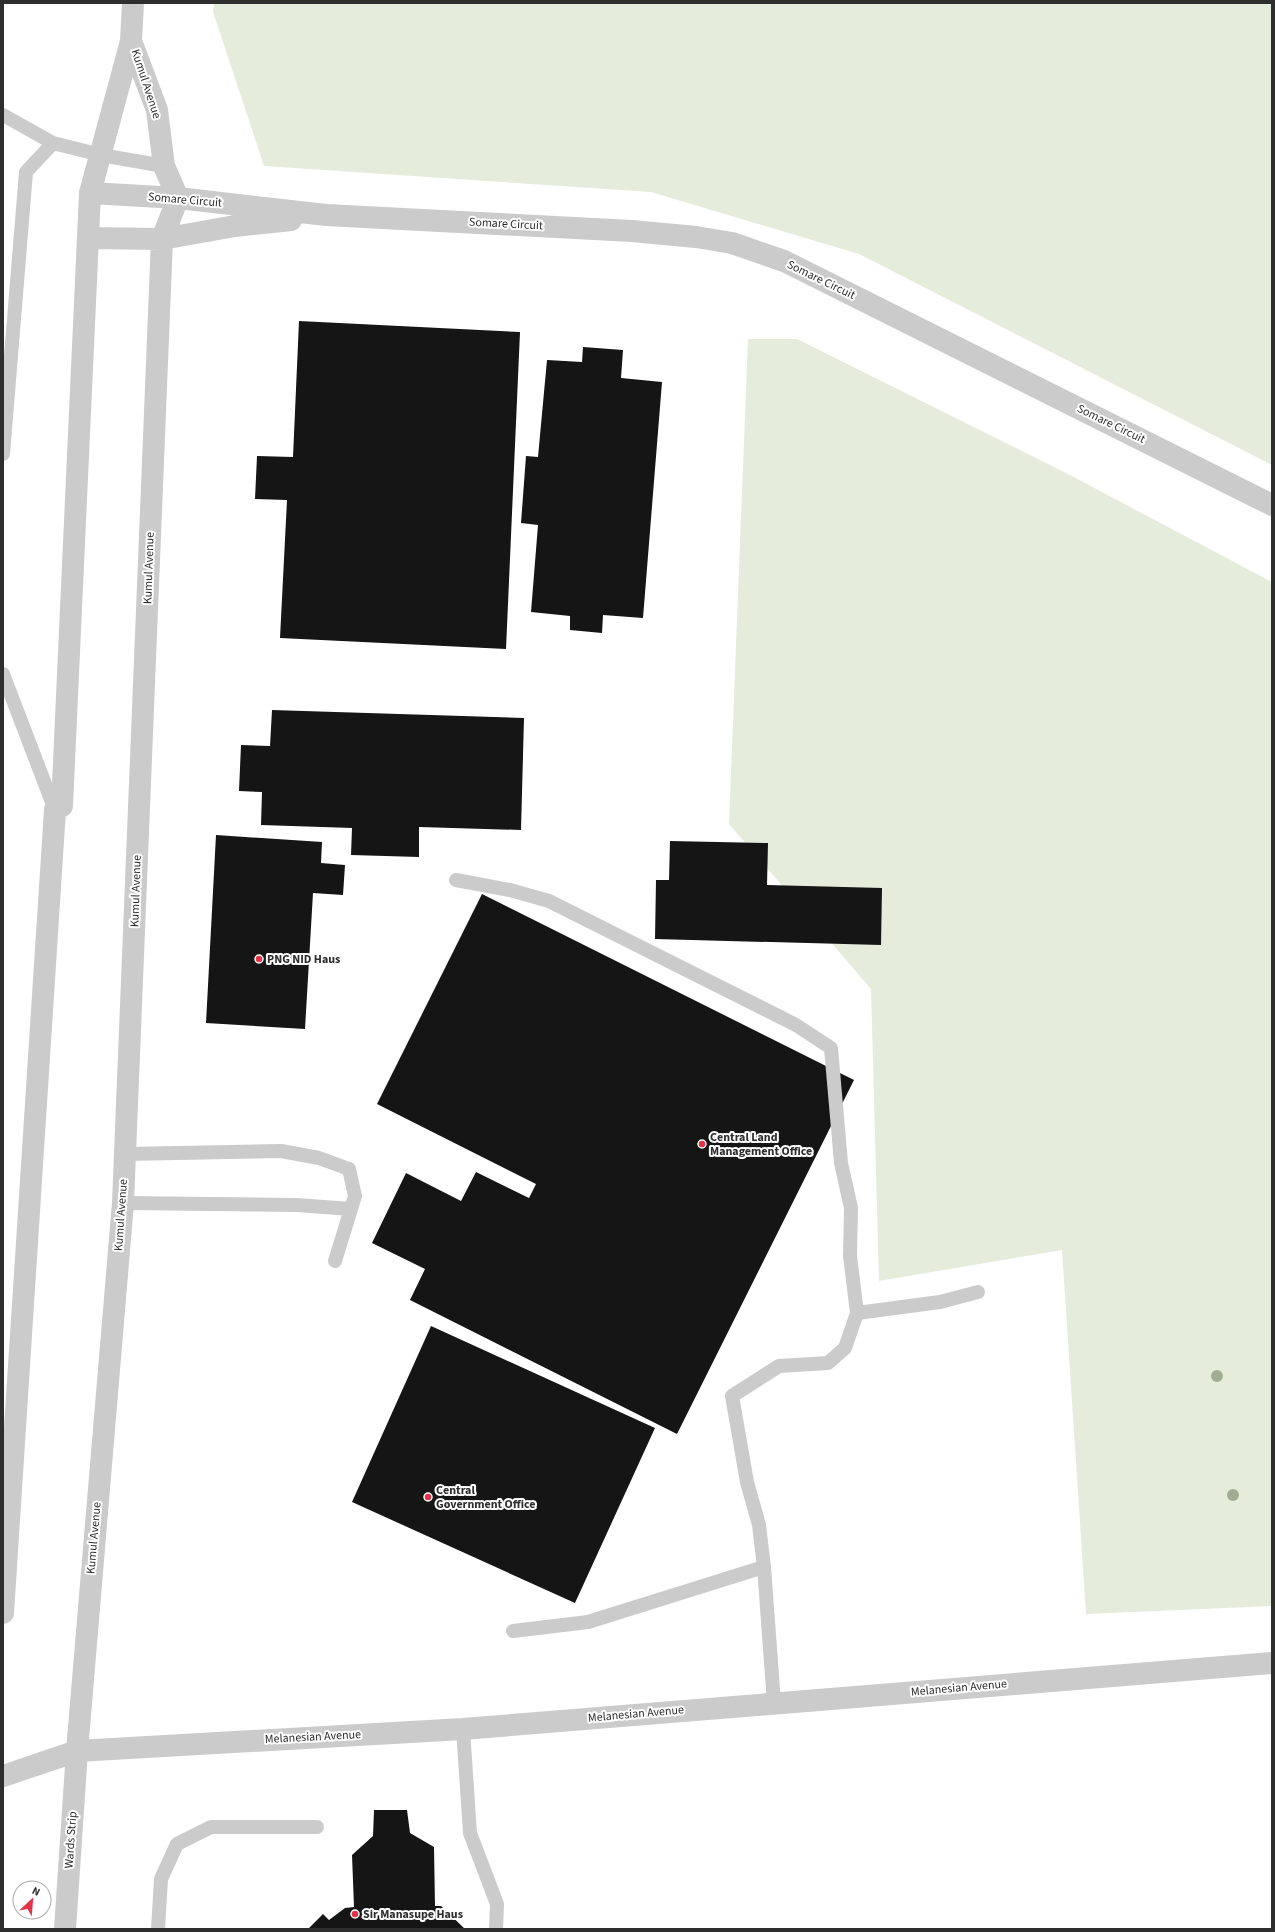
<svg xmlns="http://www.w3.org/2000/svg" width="1275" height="1932" viewBox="0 0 1275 1932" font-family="'Source Sans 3',sans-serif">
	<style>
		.green { fill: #e5ecdc }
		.building { fill: #151515 }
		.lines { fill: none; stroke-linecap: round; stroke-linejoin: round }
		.service { stroke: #cbcbcb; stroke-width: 14 }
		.minor { stroke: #cbcbcb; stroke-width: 22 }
		.tertiary { stroke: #cbcbcb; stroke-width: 22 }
		.tree { fill: #a1ac94 }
		.poi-dot { fill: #e23449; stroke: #fff; stroke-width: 1.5 }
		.labels { text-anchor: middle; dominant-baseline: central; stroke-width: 4; stroke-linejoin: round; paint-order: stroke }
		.street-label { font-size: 12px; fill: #2e2e2e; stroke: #fff }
		.poi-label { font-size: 12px; font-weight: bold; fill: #2e2e2e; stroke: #fff; text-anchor: start }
	</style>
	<rect width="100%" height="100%" fill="#fff"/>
	<!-- green -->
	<path class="green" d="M214,3H1272V465L859,254L651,192L264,166L213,12Z
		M748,339H797L1068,474L1272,582V1606L1086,1614L1062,1250L879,1281L871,989L729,824Z"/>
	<!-- building -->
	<path class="building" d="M299,321L520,332L506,649L280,638L287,500L255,499L257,456L293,457Z
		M583,347L623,350L621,378L662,382L643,618L603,615L602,633L570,630V616L531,612L538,525L521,523L526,456L538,457L547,360L582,362Z
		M272,710L524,718L521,830L419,827V857L351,855L352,828L261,825L262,792L239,791L241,745L270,746Z
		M216,835L322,842L321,863L345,865L343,895L313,893L305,1029L206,1023Z
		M670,841L768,843L767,885L882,888L881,945L655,939L656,880H669Z
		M482,894L854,1080L677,1434L410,1300L425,1269L372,1243L406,1173L461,1201L476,1172L529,1198L536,1184L377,1104Z
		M431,1326L655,1428L575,1603L352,1502Z
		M374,1810H407L410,1833L434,1847L435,1906H441L465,1929H308L323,1914L329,1920L345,1908L354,1907L352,1855L373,1836Z"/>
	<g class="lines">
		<!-- service -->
		<path class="service" d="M3,115L53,143L101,155L164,166
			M3,454L26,172L53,143
			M3,674L55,810
			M456,880L510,890L549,901L796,1025L831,1048L841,1163L851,1208L850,1256L857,1313
			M125,1154L281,1151L319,1158L349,1169L355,1196L335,1261
			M123,1203L297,1205L351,1209
			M764,1567L774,1703
			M513,1631L588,1622L764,1567L759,1525L747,1482L732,1396L779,1366L828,1363L845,1348L857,1313L940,1302L978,1292
			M463,1729L470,1833L497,1904L496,1929
			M158,1929L161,1879L177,1844L211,1827H317"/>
		<!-- minor -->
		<path class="minor" d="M131,41L157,110L164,166L178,198
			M90,193L131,41L133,3
			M3,1776L77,1751L463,1729L1272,1663"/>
		<!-- tertiary -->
		<path class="tertiary" d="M88,238L162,239L235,226L291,220
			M3,1613L55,810L62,806L90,193L178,198L326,215L632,231L696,237L732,243L784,261L1272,505
			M65,1929L77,1751L123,1203L162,239L178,198"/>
	</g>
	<!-- trees -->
	<g class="tree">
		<circle cx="1217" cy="1376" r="6"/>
		<circle cx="1233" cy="1495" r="6"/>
	</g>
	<!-- markers -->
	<g class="poi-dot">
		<circle cx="259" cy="959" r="4"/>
		<circle cx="702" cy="1144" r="4"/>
		<circle cx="428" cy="1497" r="4"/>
		<circle cx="355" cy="1914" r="4"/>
	</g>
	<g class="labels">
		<!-- street labels -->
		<g class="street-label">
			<text transform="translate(146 84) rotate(72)">Kumul Avenue</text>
			<text transform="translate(185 200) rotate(5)">Somare Circuit</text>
			<text transform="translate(506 224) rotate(3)">Somare Circuit</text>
			<text transform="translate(821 280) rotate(26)">Somare Circuit</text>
			<text transform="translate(1111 424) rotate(26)">Somare Circuit</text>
			<text transform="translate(149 568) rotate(-88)">Kumul Avenue</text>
			<text transform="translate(136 891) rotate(-88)">Kumul Avenue</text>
			<text transform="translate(121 1215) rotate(-86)">Kumul Avenue</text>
			<text transform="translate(94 1538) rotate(-85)">Kumul Avenue</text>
			<text transform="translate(959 1688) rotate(-5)">Melanesian Avenue</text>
			<text transform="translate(636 1714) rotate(-5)">Melanesian Avenue</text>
			<text transform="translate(313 1737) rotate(-3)">Melanesian Avenue</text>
			<text transform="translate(71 1840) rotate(-86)">Wards Strip</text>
		</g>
		<!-- poi labels -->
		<g class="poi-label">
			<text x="267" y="959">PNG NID Haus</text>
			<text x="710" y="1137">Central Land<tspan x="710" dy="14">Management Office</tspan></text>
			<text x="436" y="1490">Central<tspan x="436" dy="14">Government Office</tspan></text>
			<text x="363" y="1914">Sir Manasupe Haus</text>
		</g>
	</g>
	<!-- border -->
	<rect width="1275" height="1932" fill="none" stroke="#2e2e2e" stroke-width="8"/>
	<!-- north arrow -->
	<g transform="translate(32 1900) rotate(26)"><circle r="19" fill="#ffffff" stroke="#ababab"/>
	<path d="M0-3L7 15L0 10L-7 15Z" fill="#e23449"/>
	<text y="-6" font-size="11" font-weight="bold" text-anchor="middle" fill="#2e2e2e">N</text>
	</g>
</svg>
